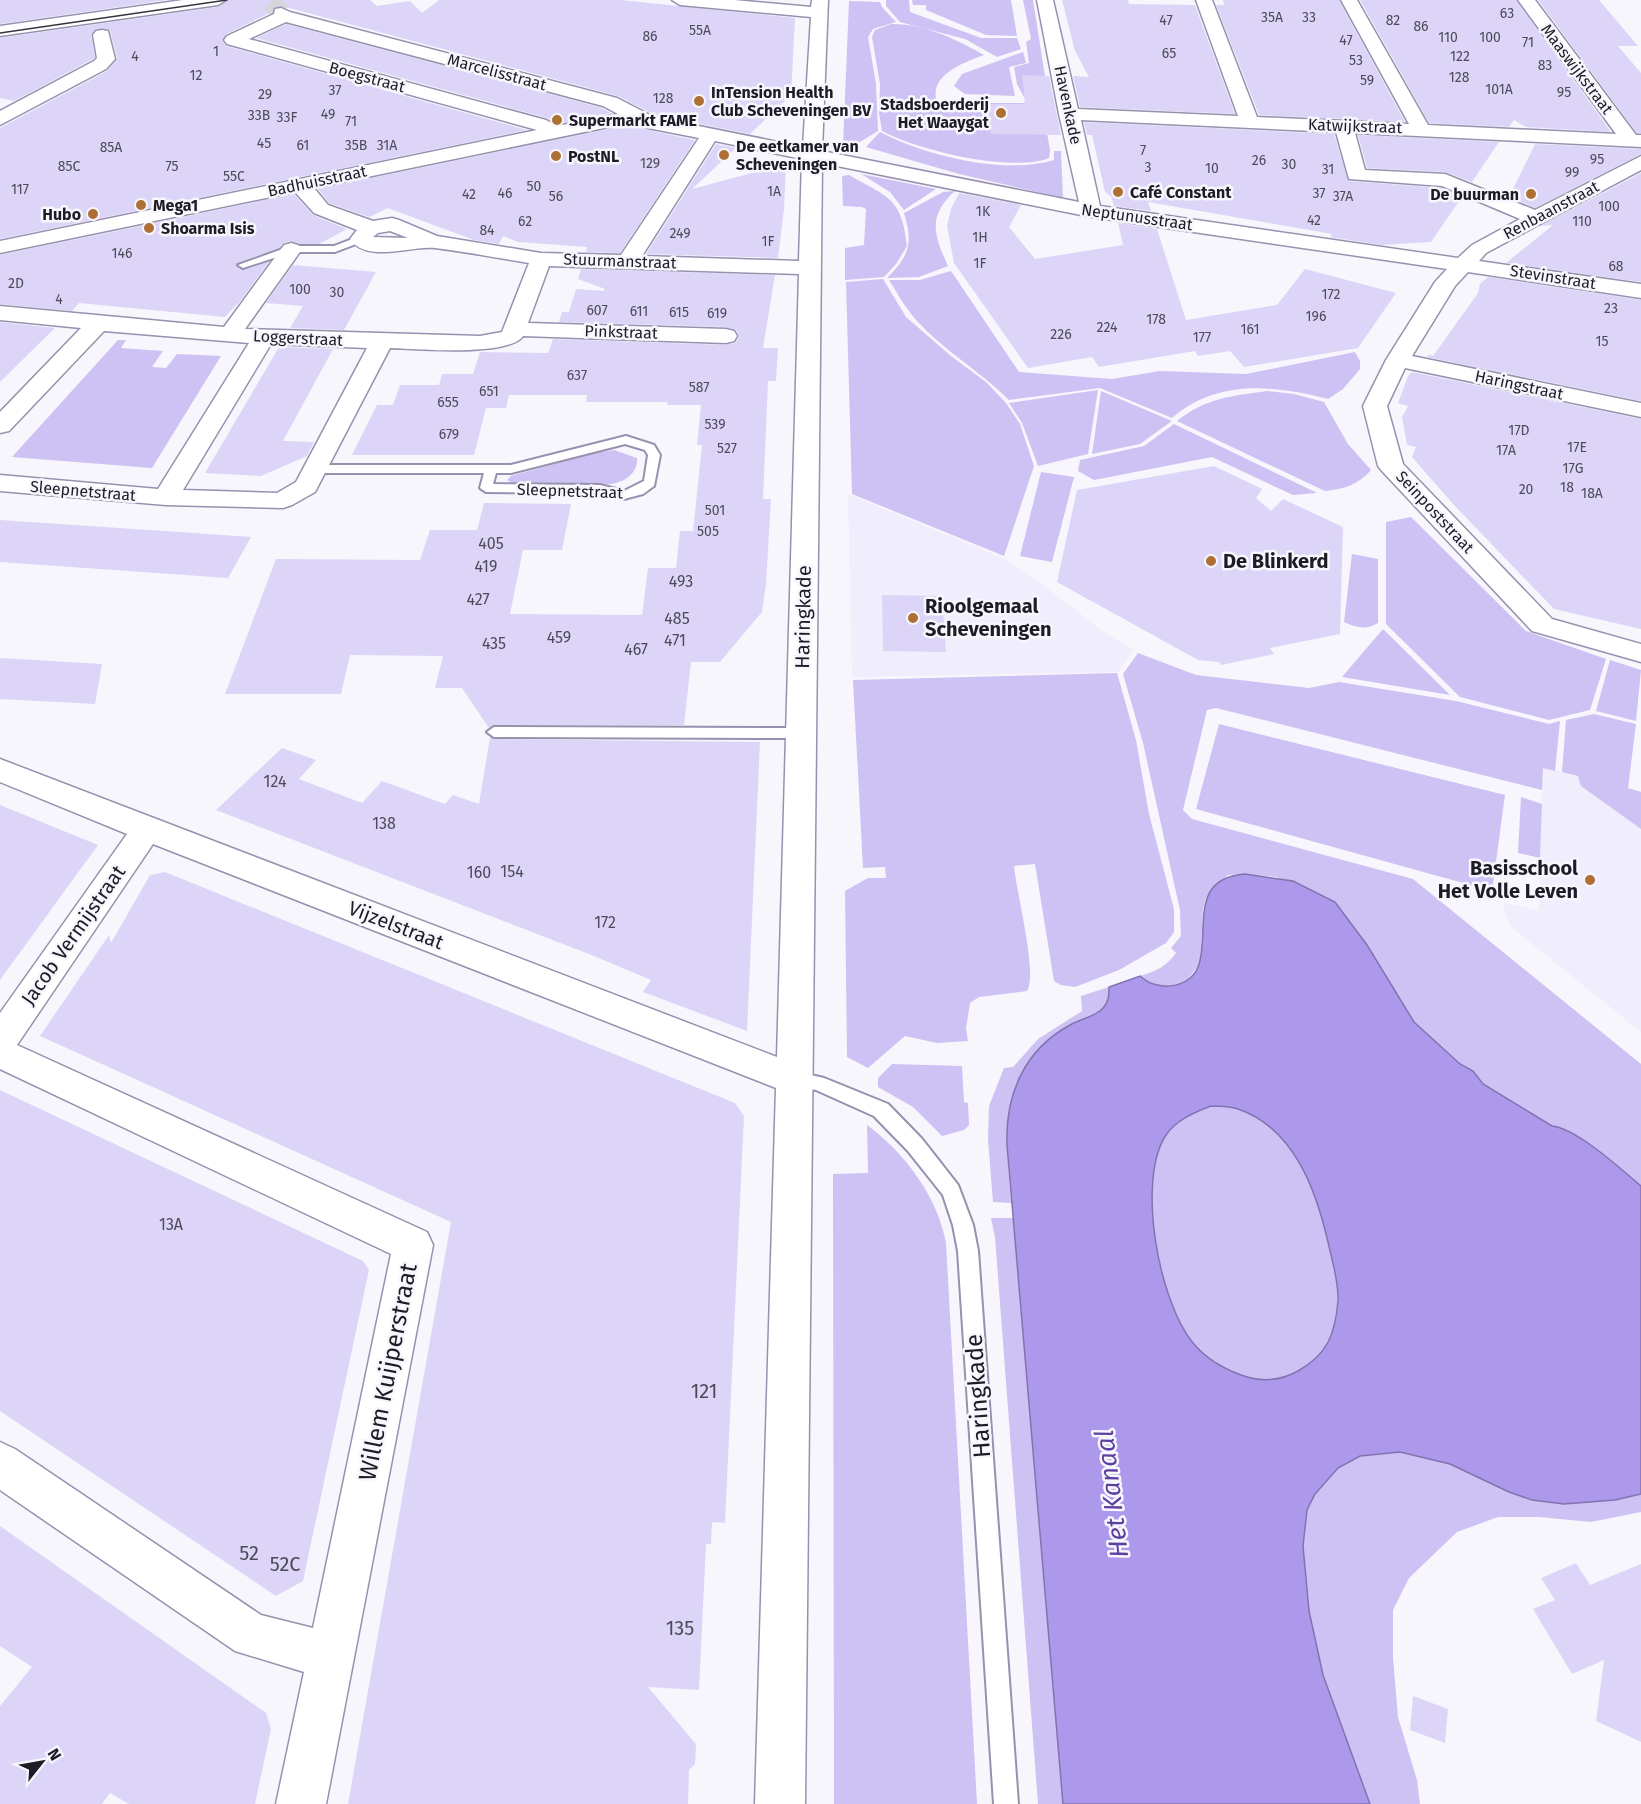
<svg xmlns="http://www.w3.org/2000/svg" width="1641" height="1804" viewBox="0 0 1641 1804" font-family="'Fira Sans',sans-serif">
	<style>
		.built { fill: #f0edfd }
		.green { fill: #cdc2f3 }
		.water { fill: #ad99eb; stroke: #8273b0; stroke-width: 1.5; fill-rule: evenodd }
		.building { fill: #dcd5f8 }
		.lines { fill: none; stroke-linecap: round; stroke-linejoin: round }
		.street-tunnel { stroke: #d6d5dc; stroke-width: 19; stroke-dasharray: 19 10; stroke-linecap: butt }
		.lane-casing { stroke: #9791af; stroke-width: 4 }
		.street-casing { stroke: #9791af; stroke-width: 3 }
		.secondary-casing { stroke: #9791af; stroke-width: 3 }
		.lane { fill: #fff; fill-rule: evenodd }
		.street { fill: #fff; fill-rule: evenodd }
		.secondary { fill: #fff; fill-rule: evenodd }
		.tram { stroke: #37343f; stroke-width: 1.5 }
		.poi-dot { fill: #ad6f34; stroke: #f7f6fc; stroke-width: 2 }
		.labels { text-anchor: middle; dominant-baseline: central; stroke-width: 5; stroke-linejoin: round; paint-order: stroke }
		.far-number-label { font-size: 14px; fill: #4e4a5a }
		.far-street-label { font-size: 16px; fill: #1e1b26; stroke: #f7f6fc }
		.far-poi-label { font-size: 16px; font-weight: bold; fill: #1e1b26; stroke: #f7f6fc; text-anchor: start }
		.number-label { font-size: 16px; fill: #4e4a5a }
		.poi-label { font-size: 20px; font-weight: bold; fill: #1e1b26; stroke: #f7f6fc; text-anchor: start }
		.street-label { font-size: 20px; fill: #1e1b26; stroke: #f7f6fc }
		.near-number-label { font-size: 20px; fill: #4e4a5a }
		.near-street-label { font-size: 24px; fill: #1e1b26; stroke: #f7f6fc }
		.near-water-label { font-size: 26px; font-style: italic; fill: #5e3f9f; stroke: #f7f6fc }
	</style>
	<rect width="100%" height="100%" fill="#f7f6fc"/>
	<!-- built -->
	<path class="built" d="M848,494L1005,559L1041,583L1105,633L1134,650L1118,672L852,677Z
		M1543,767L1641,792V1032L1511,927L1506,915L1503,902L1539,911Z"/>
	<!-- green -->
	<path class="green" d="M886,0H909L910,12L981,38H1017L1021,49L997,57L965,39L900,22L886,6Z
		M912,0H1011L1017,36L986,35L926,10V5H913Z
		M1023,0H1033L1049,102L1026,101L1017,84L1014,67L1029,63L1026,42L1031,39Z
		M849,1L880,2L882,7L896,22L873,29L868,37L876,84L878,131L850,148L843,146Z
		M891,24C923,23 958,40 984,55C965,62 928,75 937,102L948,108L975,112L976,106L980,103H1039L1042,105L1050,150L1049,158C1012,173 917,150 882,131L879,113L880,84L872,37L875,30Z
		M1023,52L1026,63L1009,67L1015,96L965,94L954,86L962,74Z
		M880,132C925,156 1005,175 1054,160V151H1061L1063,198L959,174L866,147Z
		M861,174L936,189L904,210L890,192Z
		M849,175C887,197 902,197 907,246L896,264L884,277L845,280V248L864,245L866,209L862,207L843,206L842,176Z
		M955,191C927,216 934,235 948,266L919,277L887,278C910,255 913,243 904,213L943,192Z
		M951,271L1019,372L1112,379L1160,371L1246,374L1355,352L1360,361V369L1343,389L1328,399C1275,385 1217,379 1172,418L1100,388L1009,400C979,370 938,347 912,315C903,304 896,291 889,280H920Z
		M883,279L906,317L951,356L986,382L1006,403L1020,424L1034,466L1004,556L852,494L846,282Z
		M118,340H126L121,348L163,351L152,367L166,368L177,354L221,356L152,468L12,457Z
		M1098,390L1088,454L1038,466L1022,423L1009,403Z
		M1101,391L1172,421L1140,444L1092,454Z
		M1267,391L1294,394L1324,402L1348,444L1371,470C1358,485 1344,489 1325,491L1177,421C1206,398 1231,396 1267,391Z
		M1174,424L1317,493L1293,495L1212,457L1094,480L1078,471L1080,460L1144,446Z
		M614,450L637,458C638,467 633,475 624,480C603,491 537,484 512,483L507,480L511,476L594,453Z
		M1041,472L1074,477L1052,562L1020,556Z
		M1411,517L1526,631L1606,659L1590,710L1549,720L1460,697L1386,624V522Z
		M1352,554L1378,559V623C1366,630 1357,628 1344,622Z
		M1383,629L1450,695L1342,677Z
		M1138,653L1196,675L1309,688L1339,682L1456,701L1549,724L1560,721L1555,771L1543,768L1542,790L1216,708L1207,710L1183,810L1192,819L1413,879L1641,1064V1186C1621,1169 1576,1128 1552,1126L1482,1084L1473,1071L1460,1064L1414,1022L1367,945L1335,902L1276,877L1245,874L1228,875L1211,890L1205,900L1203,911L1200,963L1188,979L1180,984L1161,987L1146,982L1140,976C1156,971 1166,967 1176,953L1171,948L1181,936L1180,910L1143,743L1123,674Z
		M1610,660L1641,670L1636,721L1596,711Z
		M1117,673L1136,740L1149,814L1174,909V932L1166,943L1119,970L1075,987L1061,985L1054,981L1035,864L1014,866C1016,890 1038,975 1027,991L979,997L970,1003L966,1028L968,1041L937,1043L905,1036L868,1068L847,1057L845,891L868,878H886L885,867L863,868L853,680Z
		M1594,714L1636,724L1628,788L1641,792V829L1581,786L1578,776L1562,772L1566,720Z
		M1219,724L1505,795L1492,891L1196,809Z
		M1521,797L1542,804L1540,858L1518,853Z
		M1109,987C1112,1012 1087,1015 1070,1025C1060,1030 1049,1038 1041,1047C998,1091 1007,1147 1011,1203L993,1202L988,1140L989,1106L1004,1068L1013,1067L1038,1039L1082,1011L1081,996Z
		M892,1064L962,1066L964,1102L968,1103L969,1125L964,1130L942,1136L913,1107L878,1087V1078Z
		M1211,1105C1220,1107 1230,1106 1238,1109C1295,1128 1316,1190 1328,1242C1333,1261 1340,1286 1337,1305C1335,1316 1334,1330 1330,1341C1326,1351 1315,1361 1305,1367C1299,1370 1292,1376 1285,1377C1252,1386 1214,1369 1193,1343C1160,1302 1136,1180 1166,1135C1176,1120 1195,1112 1211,1105Z
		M867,1125C904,1152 938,1197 946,1243L977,1804H834L833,1174L868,1173Z
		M991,1218H1013L1063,1804H1038L995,1237Z
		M1400,1452L1450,1464L1532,1500L1564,1504L1615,1500L1641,1494V1512L1591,1522L1539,1517H1498L1457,1532L1409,1578L1393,1610V1658L1398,1717L1417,1780L1420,1804H1370L1323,1675L1309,1611L1303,1546L1307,1510L1315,1494L1338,1468L1360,1455Z"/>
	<!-- water -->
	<path class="water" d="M1245,874L1293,881L1335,902L1367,945L1414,1022L1460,1064L1473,1071L1483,1084L1552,1126C1576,1128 1621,1169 1641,1186V1494L1615,1500L1564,1504L1532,1500L1509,1492L1450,1464L1400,1452L1360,1456L1338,1468L1315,1494L1307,1510L1303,1546L1309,1611L1323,1675L1370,1804H1063L1007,1145C1005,1095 1024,1050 1070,1025C1080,1019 1095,1017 1103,1008C1109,1002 1109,995 1109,987L1140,976C1158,993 1194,989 1200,961C1208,924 1191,878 1245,874ZM1211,1106C1220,1106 1230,1106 1238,1109C1294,1128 1316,1190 1328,1242C1332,1260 1339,1282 1338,1301C1335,1334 1328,1354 1298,1371C1280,1381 1260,1382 1241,1375C1222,1368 1206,1359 1193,1343C1159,1302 1136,1180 1166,1135C1176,1120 1195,1112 1211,1106Z"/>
	<!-- building -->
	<path class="building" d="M0,0H167L0,24Z
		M228,0H370L377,6L410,1L422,13L439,0H620L795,18L791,95L750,134L655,115L618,96L282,6L275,7L272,12L226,34L222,41L226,46L527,130L0,239V128L107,71L117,58L110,30L96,29L91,35L95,57L93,59L14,101L0,98V38L218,7Z
		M1062,0H1128L1129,4L1195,5L1235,114L1080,107L1073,76L1089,77L1075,51Z
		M1223,0H1339L1405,122L1259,115L1216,5H1224Z
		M1360,0H1516L1611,132L1526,127L1514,120L1509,127L1429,123Z
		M1538,0H1599L1638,46H1618L1641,73V133H1637Z
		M286,24L602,108L611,113L557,124L547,118L256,38Z
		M1022,75L1049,76L1061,135L991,134L987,104H1025Z
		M1084,122L1334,134L1348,181L1441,188L1462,197L1431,242L1381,245L1330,237L1332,234L1148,202L1151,211L1114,206L1111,196L1105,192L1092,135H1087Z
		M633,124L648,130L695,140L620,253L586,252L587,247L518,242L503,236L499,244L474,240L388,208L369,217L329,203L318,189Z
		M1358,135L1499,142L1472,182L1445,172L1367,168Z
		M716,144L736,148L692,189L786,164L784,209L778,258L646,254Z
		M1535,144L1641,149V154L1535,208L1509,197Z
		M1641,173V282L1506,263L1553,225L1540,226Z
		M959,193L1021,205L1009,227L1035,259L1123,245L1118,223L1157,229L1186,320L1277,305L1305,269L1396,293L1358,348L1244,367L1230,351L1198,356L1195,351L1099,367L1092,357L1028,368L954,263L947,226L951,209Z
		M294,194L313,215L347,229L319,244H300L290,241L283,243L279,248L237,263V267L244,270L269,262L241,300L225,317L79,303L72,311L0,304V255Z
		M293,265L376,272L344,330L290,328L303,306L266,303Z
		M581,269L775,275L763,348H778L776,381H768L763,499H771L766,584L762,612L720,662H691L684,725H494L489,728L462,688H435L443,656L350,655L341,694H225L276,559L420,560L430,530H477L484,503L571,504L562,550H523L510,614L642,615L648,568H676L680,531H693L702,445H697L701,405H667L668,402H586L587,395H509L506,408H486L474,455H352L377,405H393L400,385H439L442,374H473L480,352L548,353L553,339L726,345L735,343L739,337L736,330L726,327L559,322L562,312H569L576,289L604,291L605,289L578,279Z
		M1488,277L1641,300V401L1427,357L1430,354L1433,356L1478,293L1480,284Z
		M0,322L55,328L0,382Z
		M279,347L333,349L283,441L314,442L307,456L261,476L205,473Z
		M1412,372L1641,419V629L1554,609L1454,505L1412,457L1416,447L1407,445L1402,417L1408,406L1398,403L1408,376Z
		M1214,466L1262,489L1256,498L1271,511L1283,499L1343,527L1340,634L1270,648L1274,654L1221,665L1219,662L1198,660L1057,582L1077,490Z
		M0,520L179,532L251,537L228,578L0,562Z
		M882,595L942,596L946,652L883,651Z
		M0,658L102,664L95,704L0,699Z
		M490,737L494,739L760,742L747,1031L643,992L651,980L594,956L216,810L282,748L316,760L299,779L362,803L382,781L445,804L453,795L479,804Z
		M0,805L98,845L0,980Z
		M165,872L735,1103L744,1116L725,1523L712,1522L711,1544H706L699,1690L648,1687L696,1744L695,1764L689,1770L688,1804H348L451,1222L40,1036L109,935L111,943L150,875Z
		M0,1090L363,1261L369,1270L303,1581L276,1596L0,1411Z
		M0,1526L266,1713L271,1729L255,1804H129L110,1793L102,1804H0V1706L32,1667L0,1646Z
		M1576,1563L1590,1585L1641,1564V1742L1596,1721L1604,1660L1572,1674L1533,1609L1555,1600L1541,1578Z
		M1413,1696L1448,1709L1445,1743L1410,1730Z"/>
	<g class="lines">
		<!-- street-tunnel -->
		<path class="street-tunnel" d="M271,2L281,13"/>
		<defs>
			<path id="lane" d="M360,236L365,239L364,241L335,252H292L243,268L238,265L291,246H334Z
				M626,436L654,445L660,455L654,486L643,494L624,499L600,493L486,492L480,488L484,473H316L310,469L316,465H511ZM625,444L645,450L648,455L644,481L624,491L600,485L493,484L496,473H511Z
				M494,727L800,728L807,733L800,738L494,737L487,732Z
				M793,1071L824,1078L888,1104L922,1139L958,1185L973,1225L978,1251L1018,1804H994L958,1251L953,1225L943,1195L908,1151L874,1116L816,1090L787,1084L784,1079L787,1074Z"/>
			<path id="street" d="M672,0H734L811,7L812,0H828L822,151L1079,202L1059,114L1037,0H1053L1078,109L1238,116L1196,0H1212L1257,117L1409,124L1341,0H1357L1428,125L1616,134L1518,0H1535L1636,135H1641V147L1355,133L1365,170L1445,174L1535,210L1641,156V170L1486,253L1479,261L1641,284V298L1468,272L1455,286L1412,356L1641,403V417L1405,368L1387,406L1403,464L1552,619L1641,644V662L1532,631L1382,471L1378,466L1363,406L1386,360L1435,282L1447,269L1091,217L822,163L805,1804H755L776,1088L153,844L17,1045L427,1232L433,1245L326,1804H276L304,1672L235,1651L0,1490V1442L15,1449L261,1615L313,1628L391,1254L0,1069V1013L127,834L0,782V759L777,1057L799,274L549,266L528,323L726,329L734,331L737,336L734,341L726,343L523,336C509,357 416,349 390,348L315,492L292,505L283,508L166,505L0,491V475L158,489L249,343L104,331L9,431L0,433V412L81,328L0,320V306L224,327L284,245L291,243L298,245L302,249L245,329L480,336L502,332L529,263C498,258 467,252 435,248C412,245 367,264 350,239L357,230L314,213L295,192L0,253V241L537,130L227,44L224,40L227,36L274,14L275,9L281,8L290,12L617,98L654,117L803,147L811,17L680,5ZM286,22L603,106L618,114L557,126L546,120L249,39ZM1081,120L1336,132L1349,179L1442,186L1520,219L1472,245L1458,258L1100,206ZM633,122L648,128L699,138L621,255L541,253L437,236L399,220L392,218L373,221L328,205L314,188ZM715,141L802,159L799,261L642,256ZM390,231L408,238L373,237L378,233ZM271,344L367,348L296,482L277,493L183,490Z
				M102,30L108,31L115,59L106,69L0,125V111L94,61L97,58L93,35L96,31Z"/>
			<path id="secondary" d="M183,0H226L218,5L0,36V26Z"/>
		</defs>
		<!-- lane casing -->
		<use href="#lane" class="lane-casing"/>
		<!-- street casing -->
		<use href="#street" class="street-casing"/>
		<!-- secondary casing -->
		<use href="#secondary" class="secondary-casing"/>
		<!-- lane -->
		<use href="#lane" class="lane"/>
		<!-- street -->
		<use href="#street" class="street"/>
		<!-- secondary -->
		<use href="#secondary" class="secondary"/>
		<!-- tram -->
		<path class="tram" d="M0,33L227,0"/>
	</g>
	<!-- markers -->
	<g class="poi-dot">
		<circle cx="699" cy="101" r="6"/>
		<circle cx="1001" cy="113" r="6"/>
		<circle cx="557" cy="120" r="6"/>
		<circle cx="724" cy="155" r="6"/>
		<circle cx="556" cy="156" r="6"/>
		<circle cx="1118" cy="192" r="6"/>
		<circle cx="1531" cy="194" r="6"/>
		<circle cx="141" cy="205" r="6"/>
		<circle cx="93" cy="214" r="6"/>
		<circle cx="149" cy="228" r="6"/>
		<circle cx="1211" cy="561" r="6"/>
		<circle cx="913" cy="618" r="6"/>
		<circle cx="1590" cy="880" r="6"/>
	</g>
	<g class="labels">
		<!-- far-number labels -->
		<g class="far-number-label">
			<text x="1507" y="13">63</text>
			<text x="1272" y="17">35A</text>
			<text x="1309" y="17">33</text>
			<text x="1166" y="20">47</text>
			<text x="1393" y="20">82</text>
			<text x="1421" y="26">86</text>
			<text x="700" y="30">55A</text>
			<text x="650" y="36">86</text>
			<text x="1448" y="37">110</text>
			<text x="1490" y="37">100</text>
			<text x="1346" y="40">47</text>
			<text x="1528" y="42">71</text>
			<text x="216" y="51">1</text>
			<text x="1169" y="53">65</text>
			<text x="135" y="56">4</text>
			<text x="1460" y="56">122</text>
			<text x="1356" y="60">53</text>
			<text x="1545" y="65">83</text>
			<text x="196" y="75">12</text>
			<text x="1459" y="77">128</text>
			<text x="1367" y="80">59</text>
			<text x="1499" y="89">101A</text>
			<text x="335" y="90">37</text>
			<text x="1564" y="92">95</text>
			<text x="265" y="94">29</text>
			<text x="663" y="98">128</text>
			<text x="328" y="114">49</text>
			<text x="259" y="115">33B</text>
			<text x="287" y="117">33F</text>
			<text x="351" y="121">71</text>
			<text x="264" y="143">45</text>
			<text x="303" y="145">61</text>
			<text x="356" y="145">35B</text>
			<text x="387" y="145">31A</text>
			<text x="111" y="147">85A</text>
			<text x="1143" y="150">7</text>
			<text x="1597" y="159">95</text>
			<text x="1259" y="160">26</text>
			<text x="650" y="163">129</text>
			<text x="1289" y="164">30</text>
			<text x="69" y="166">85C</text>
			<text x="172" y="166">75</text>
			<text x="1148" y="167">3</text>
			<text x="1212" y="168">10</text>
			<text x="1328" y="169">31</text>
			<text x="1572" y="172">99</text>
			<text x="234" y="176">55C</text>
			<text x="534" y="186">50</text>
			<text x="20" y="189">117</text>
			<text x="774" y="191">1A</text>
			<text x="505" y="193">46</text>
			<text x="1319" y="193">37</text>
			<text x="469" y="194">42</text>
			<text x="556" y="196">56</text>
			<text x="1343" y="196">37A</text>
			<text x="1609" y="206">100</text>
			<text x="983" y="211">1K</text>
			<text x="1314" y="220">42</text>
			<text x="525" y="221">62</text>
			<text x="1582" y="221">110</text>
			<text x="487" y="230">84</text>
			<text x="680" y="233">249</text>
			<text x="980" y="237">1H</text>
			<text x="768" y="241">1F</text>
			<text x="122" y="253">146</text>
			<text x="980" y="263">1F</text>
			<text x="1616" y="266">68</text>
			<text x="16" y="283">2D</text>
			<text x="300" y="289">100</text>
			<text x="337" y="292">30</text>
			<text x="1331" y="294">172</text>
			<text x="59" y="299">4</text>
			<text x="1611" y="308">23</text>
			<text x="597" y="310">607</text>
			<text x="639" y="311">611</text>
			<text x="679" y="312">615</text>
			<text x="717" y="313">619</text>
			<text x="1316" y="316">196</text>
			<text x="1156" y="319">178</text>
			<text x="1107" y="327">224</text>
			<text x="1250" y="329">161</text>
			<text x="1061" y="334">226</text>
			<text x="1202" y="337">177</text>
			<text x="1602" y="341">15</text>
			<text x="577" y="375">637</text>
			<text x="699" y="387">587</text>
			<text x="489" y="391">651</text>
			<text x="448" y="402">655</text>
			<text x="715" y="424">539</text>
			<text x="1519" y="430">17D</text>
			<text x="449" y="434">679</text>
			<text x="1577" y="447">17E</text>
			<text x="727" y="448">527</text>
			<text x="1506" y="450">17A</text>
			<text x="1573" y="468">17G</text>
			<text x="1567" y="487">18</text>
			<text x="1526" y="489">20</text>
			<text x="1592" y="493">18A</text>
			<text x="715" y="510">501</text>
			<text x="708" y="531">505</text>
		</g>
		<!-- far-street labels -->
		<g class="far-street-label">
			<text transform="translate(1577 69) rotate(53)">Maaswijkstraat</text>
			<text transform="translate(497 72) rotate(15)">Marcelisstraat</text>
			<text transform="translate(367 77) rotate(15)">Boegstraat</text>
			<text transform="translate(1068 105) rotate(78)">Havenkade</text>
			<text transform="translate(1355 126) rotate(2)">Katwijkstraat</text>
			<text transform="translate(317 181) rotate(-12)">Badhuisstraat</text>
			<text transform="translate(1551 210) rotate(-28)">Renbaanstraat</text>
			<text transform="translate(1137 217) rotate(8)">Neptunusstraat</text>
			<text transform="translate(620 261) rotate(2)">Stuurmanstraat</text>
			<text transform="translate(1553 277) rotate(9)">Stevinstraat</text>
			<text transform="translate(621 332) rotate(2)">Pinkstraat</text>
			<text transform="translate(298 338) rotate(3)">Loggerstraat</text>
			<text transform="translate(1519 385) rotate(12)">Haringstraat</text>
			<text transform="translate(83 491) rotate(5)">Sleepnetstraat</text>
			<text transform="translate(570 491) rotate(2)">Sleepnetstraat</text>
			<text transform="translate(1435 512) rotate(47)">Seinpoststraat</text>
		</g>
		<!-- far-poi labels -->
		<g class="far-poi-label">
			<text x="711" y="92">InTension Health<tspan x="711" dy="18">Club Scheveningen BV</tspan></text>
			<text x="989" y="104" text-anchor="end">Stadsboerderij<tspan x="989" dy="18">Het Waaygat</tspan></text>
			<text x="569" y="120">Supermarkt FAME</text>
			<text x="736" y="146">De eetkamer van<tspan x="736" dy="18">Scheveningen</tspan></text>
			<text x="568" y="156">PostNL</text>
			<text x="1130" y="192">Café Constant</text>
			<text x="1519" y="194" text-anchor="end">De buurman</text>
			<text x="153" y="205">Mega1</text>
			<text x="81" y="214" text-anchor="end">Hubo</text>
			<text x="161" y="228">Shoarma Isis</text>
		</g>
		<!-- number labels -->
		<g class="number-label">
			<text x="491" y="543">405</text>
			<text x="486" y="566">419</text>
			<text x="681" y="581">493</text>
			<text x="478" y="599">427</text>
			<text x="677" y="618">485</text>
			<text x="559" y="637">459</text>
			<text x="675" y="640">471</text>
			<text x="494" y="643">435</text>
			<text x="636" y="649">467</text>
			<text x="275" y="781">124</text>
			<text x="384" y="823">138</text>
			<text x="512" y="871">154</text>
			<text x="479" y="872">160</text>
			<text x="605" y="922">172</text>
			<text x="171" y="1224">13A</text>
		</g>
		<!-- poi labels -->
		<g class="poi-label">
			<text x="1223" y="561">De Blinkerd</text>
			<text x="925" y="606">Rioolgemaal<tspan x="925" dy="23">Scheveningen</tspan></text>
			<text x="1578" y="868" text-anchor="end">Basisschool<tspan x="1578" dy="23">Het Volle Leven</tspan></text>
		</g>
		<!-- street labels -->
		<g class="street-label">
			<text transform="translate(803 617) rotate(-89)">Haringkade</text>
			<text transform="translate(396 925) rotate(21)">Vijzelstraat</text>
			<text transform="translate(73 935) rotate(-55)">Jacob Vermijstraat</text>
		</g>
		<!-- near-number labels -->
		<g class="near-number-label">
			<text x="704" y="1391">121</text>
			<text x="249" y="1553">52</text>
			<text x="285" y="1564">52C</text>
			<text x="680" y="1628">135</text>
		</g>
		<!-- near-street labels -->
		<g class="near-street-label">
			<text transform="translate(388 1372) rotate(-79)">Willem Kuijperstraat</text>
			<text transform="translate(978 1396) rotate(-94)">Haringkade</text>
		</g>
		<!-- near-water labels -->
		<g class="near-water-label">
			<text transform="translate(1112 1494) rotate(-97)">Het Kanaal</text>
		</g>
	</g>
	<!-- north arrow -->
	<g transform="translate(42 1762) rotate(59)" stroke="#f7f6fc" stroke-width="4.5" paint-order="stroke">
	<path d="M0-4.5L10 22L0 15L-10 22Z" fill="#1e1b26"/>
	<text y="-9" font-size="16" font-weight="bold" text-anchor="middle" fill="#1e1b26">N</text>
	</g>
</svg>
